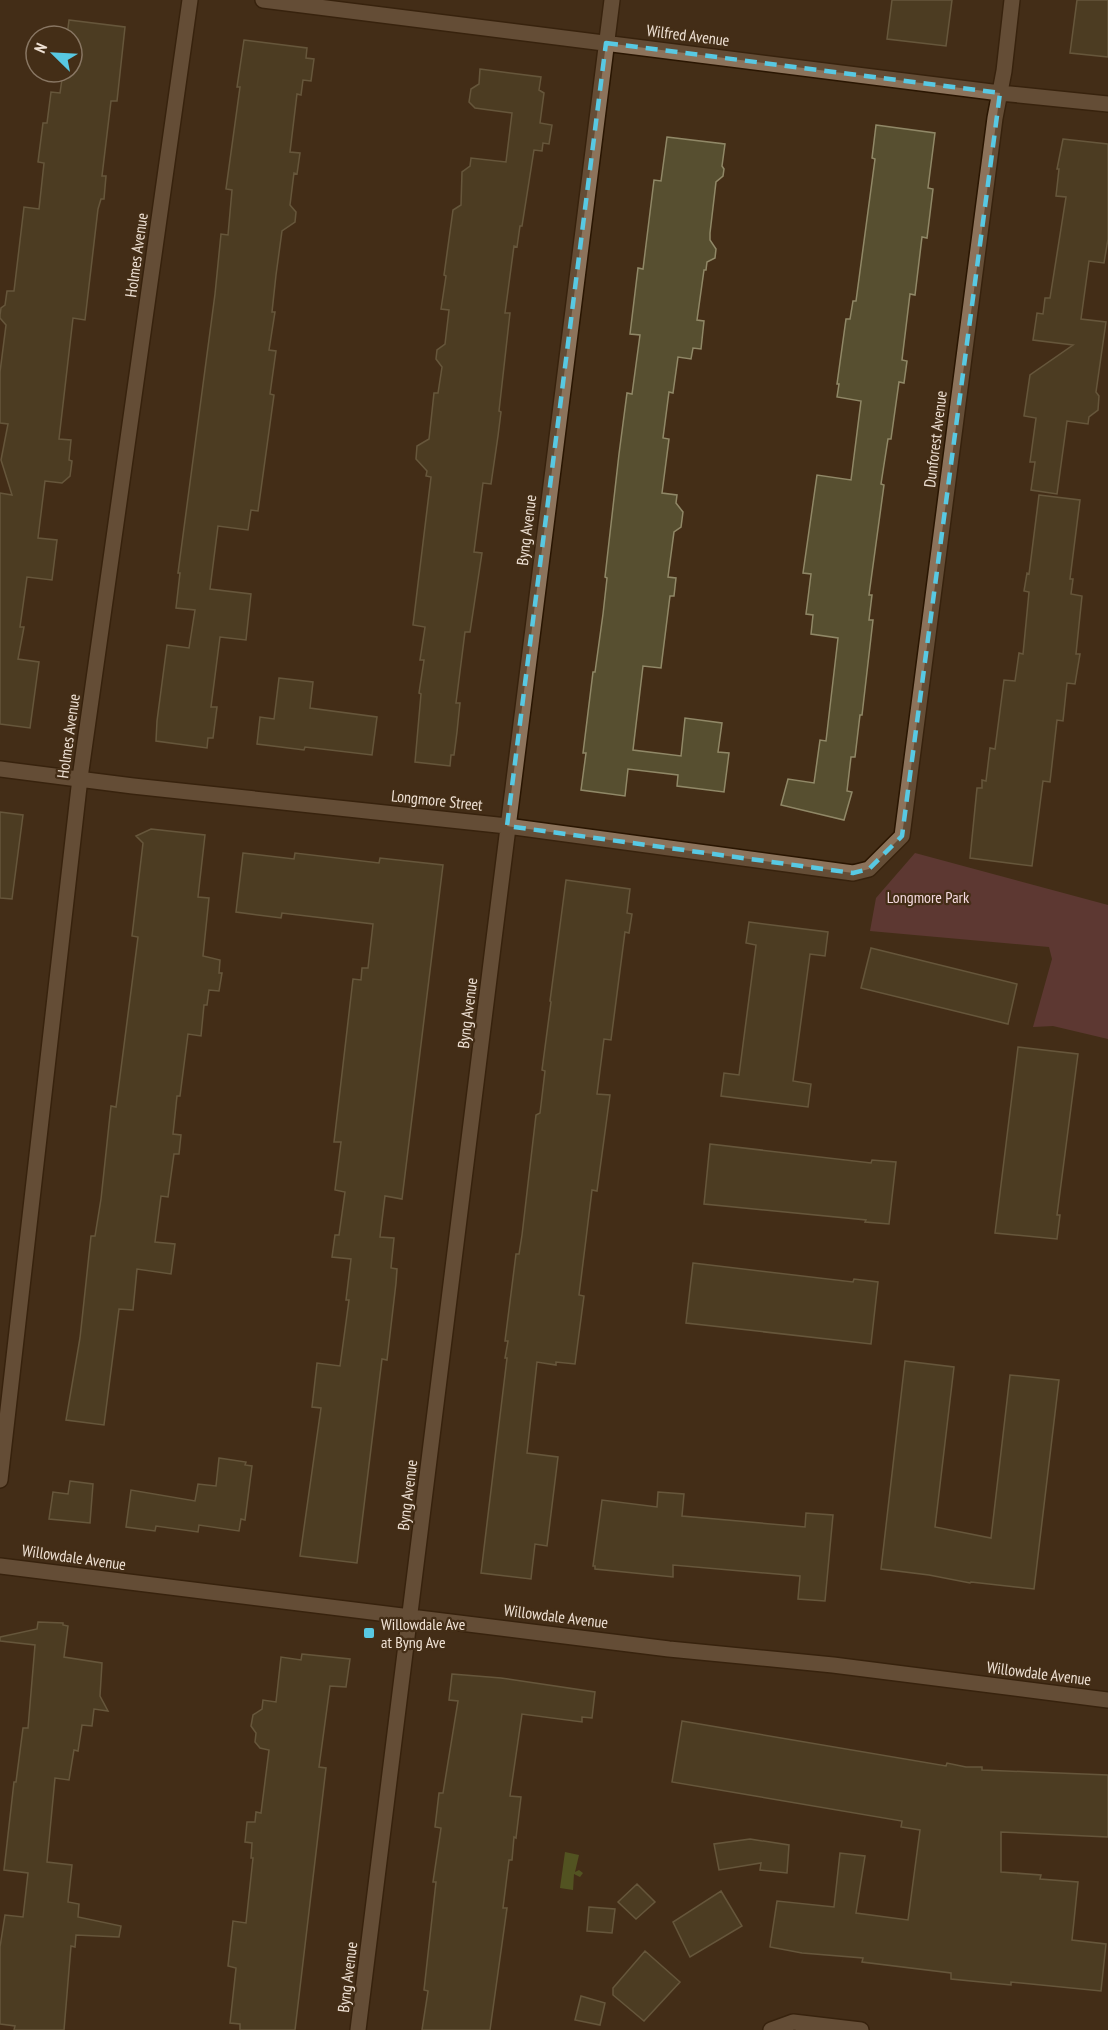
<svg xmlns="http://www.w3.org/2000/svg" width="1108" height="2030" viewBox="0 0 1108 2030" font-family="'PT Sans Narrow',sans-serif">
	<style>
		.green { fill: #7c4653 }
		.water { fill: #65802e }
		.building { fill: #574f30; stroke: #908867; stroke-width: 1.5 }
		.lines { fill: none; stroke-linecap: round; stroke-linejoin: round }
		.minor-casing { stroke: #291501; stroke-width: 18 }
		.minor { stroke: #8c735b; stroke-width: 15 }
		.marked { fill: none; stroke: #58c9e3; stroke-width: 4.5; stroke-dasharray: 12 8; stroke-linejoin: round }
		.poi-dot { fill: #58c9e3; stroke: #442e17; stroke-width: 2 }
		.labels { text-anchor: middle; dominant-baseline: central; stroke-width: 4.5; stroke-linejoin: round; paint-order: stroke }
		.street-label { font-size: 16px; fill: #efe1d4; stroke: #442e17 }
		.park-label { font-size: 16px; fill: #f4dadf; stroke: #442e17 }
		.poi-label { font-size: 16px; fill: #efe1d4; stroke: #442e17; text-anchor: start }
	</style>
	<rect width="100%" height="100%" fill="#442e17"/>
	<!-- green -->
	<path class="green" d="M915,853L1108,905V1039L1053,1026L1033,1027L1052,959L1049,947L870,931L876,898Z"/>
	<!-- water -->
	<path class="water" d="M565,1852L579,1855L575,1872L579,1870L583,1873L580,1877L574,1874L573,1890L560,1888Z"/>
	<!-- building -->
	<path class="building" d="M892,0H952L946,46L887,39Z
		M1077,0H1108V57L1070,53Z
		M69,20L125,27L117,101H111L102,176H106L104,199H101L98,209L85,320L73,318L59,439L71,440L69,460L72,461L70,476L62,483L45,481L38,538L57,540L52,580L27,577L20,627H24L18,659L39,662L30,728L0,724V493L12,495L1,460L8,424L0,423V372L6,325L0,318V315L1,308L5,305L7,291H14L24,207L39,209L44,163L38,162L43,123H47L51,92L60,93L63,72H72V36H67Z
		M244,40L307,48L306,58L314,59L311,81L303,80L301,95L297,94L290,152L300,153L297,174L294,173L290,205L296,212L295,222L282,231L276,275L272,312H275L269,350L276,351L270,394L274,395L258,511L251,510L248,530L218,526L210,589L251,594L246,640L220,637L211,707H217L213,738H208L207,748L156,741L157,721L167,645L189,648L195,610L176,608L180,573H178L215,294L221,234L228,235L232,190L226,189L240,87H237Z
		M480,69L541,77L539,90L544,93L540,123L552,125L549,144L543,143L542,151L534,150L522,226H520L517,247L514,246L505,313H510L499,411L501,412L498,436L491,484L483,483L474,552L482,553L470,632H465L456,703H460L457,732L454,755H451L450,766L415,762L421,694L419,693L424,660H420L425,627L413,625L431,477L426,476L427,471L416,459L417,446L429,439L434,393H438L442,367L436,359L437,350L445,344L449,310L441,309L446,276L444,275L453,210L461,205L462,172L470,166L471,158L506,162L512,113L475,108L469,102L471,89L479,84Z
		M876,125L935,133L928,188L933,189L927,238L922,237L915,295L910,294L902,360L907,361L904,383L899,382L891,439H888L881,484L884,485L869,595H872L869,620H873L862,715H860L855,757H851L847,791L852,792L844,820L781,805L788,779L814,783L820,740L826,741L838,638L811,634L813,615L806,614L811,574L803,573L817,475L851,480L861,401L837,397L839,384H837L846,319H850L853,301H856L875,159L872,158Z
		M667,137L725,144L722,166L724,169L723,176L716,182L710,233V240L716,249L715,258L707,262L706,270H704L697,320L704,321L701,349L693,348L691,359L678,357L673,393L669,392L663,438L669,439L662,493L677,495L676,503L683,512L681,527L674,532L668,577L676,578L674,596H670L661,668L643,666L633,750L681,756L685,718L722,723L718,752L729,753L724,792L677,786L678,775L628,769L625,796L581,790L586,753H583L593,672H595L603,614L607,578L605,577L619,454L627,393L632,394L640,335L630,334L638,268L643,269L654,180L661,181Z
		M1063,139L1108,144V239L1104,263L1089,261L1081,319L1106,322L1096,392L1099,396L1098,410L1089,417L1088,424L1067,421L1057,494L1031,490L1035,462H1030L1036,418L1024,416L1030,375L1073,345L1033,340L1037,313L1043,314L1045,298H1050L1066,197L1056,196L1059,169H1057Z
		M1039,495L1080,500L1070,579H1073L1071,594L1082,596L1076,654H1080L1075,684L1067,683L1063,721L1057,720L1050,782L1043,781L1032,866L970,858L977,788H982V780L986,781L990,748L995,749L1004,680L1015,681L1019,653L1023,654L1029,592L1024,591L1027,573L1029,574Z
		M279,678L313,682L310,708L377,717L372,755L305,747L304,750L257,744L260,717L274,719Z
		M0,812L23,815L12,899L0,898Z
		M151,829L205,835L198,897L209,898L203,956L220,960L219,973H222L219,991L209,990L207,1005H204L201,1036L188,1034L180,1096H177L173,1134L181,1135L179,1154H174L168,1197L161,1196L155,1242L175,1244L171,1274L137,1269L133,1310L119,1309L104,1425L66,1420L80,1338L91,1236H95L101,1199L111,1106L116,1107L138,937L132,936L143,843L136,836Z
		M243,853L294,859L295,853L379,863L380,858L443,865L402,1199L385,1196L380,1237L394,1238L391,1268L397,1269L396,1283L387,1360L382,1359L357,1563L300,1556L321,1408L312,1407L317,1363L340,1366L349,1300H346L351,1259L332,1257L335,1235H339L345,1192L335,1190L341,1142H334L353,979L361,980L362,968H368L373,924L282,913L281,918L236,912Z
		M566,880L630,889L627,913L632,914L629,933L625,932L611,1040L604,1039L597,1094L610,1095L597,1191L592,1190L586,1239L579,1295L584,1296L575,1364L556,1362V1365L537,1362L527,1453L558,1457L547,1546L535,1544L531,1579L481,1573L507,1358H505L508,1341H505L516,1254H519L522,1235L536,1115L540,1113L545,1071L542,1070L551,1002L550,1001Z
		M749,922L828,932L825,956L810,954L793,1081L811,1084L808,1107L721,1096L724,1073L739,1075L756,945L746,943Z
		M871,948L1017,984L1008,1024L861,988Z
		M1018,1047L1078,1054L1057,1215H1060L1057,1239L995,1233Z
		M710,1144L871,1163L872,1160L896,1162L889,1224L865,1222L866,1220L704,1204Z
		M693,1263L853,1282L854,1279L878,1282L871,1344L686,1323Z
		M905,1361L954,1367L935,1527L991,1538L1010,1375L1059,1380L1034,1589L971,1582L970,1583L929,1575L881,1569Z
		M219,1458L246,1462L245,1465L252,1466L245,1520L241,1519L239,1531L199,1525L198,1532L156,1526L155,1531L126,1527L131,1490L195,1501L198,1484L216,1486Z
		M70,1481L93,1484L90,1523L49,1519L53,1492L68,1494Z
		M658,1492L684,1494L682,1516L805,1527L806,1513L833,1515L825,1601L798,1599L800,1576L673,1565V1577L595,1569V1566H593L602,1500L657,1507Z
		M38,1622L63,1623V1625L68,1626L64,1657L102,1663L100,1696L108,1711L94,1709L92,1726L82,1725L78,1751L74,1750L69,1780L55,1778L47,1862L72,1865L68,1902L79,1904L78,1917L121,1926L119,1937L76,1935L75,1947L71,1946L64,2030H14L15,2026L0,2024V1947L5,1915L23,1917L28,1873L4,1870L14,1782H16L23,1728H28L35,1645L0,1641V1637L37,1629Z
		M302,1654L350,1659L346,1687L330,1686L319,1767L326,1768L295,2030H240V2024L230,2023L236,1968L228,1966L233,1921L246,1923L253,1858H251L252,1843L245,1842L247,1822H255L256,1812L261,1813L269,1750L260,1748L255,1742L256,1733L251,1726L253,1715L262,1709L263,1700L276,1702L281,1657L301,1660Z
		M452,1674L501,1678L595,1692L592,1718L582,1717V1722L522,1714L510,1796L521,1797L516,1838L514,1837L512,1860H509L503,1908H507L490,2030H422L428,1991L424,1990L436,1882H433L441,1828L435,1827L439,1793H443L458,1701L449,1700Z
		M682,1721L946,1766L947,1763L966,1767H982V1770L1108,1775V1837L1001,1832V1872L1041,1875L1040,1879L1078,1882L1072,1940L1106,1944L1101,1991L1011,1982V1985L951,1979V1973L862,1962L863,1958L802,1953L770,1947L777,1901L834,1907L840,1853L865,1856L856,1913L908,1920L920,1830L901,1827L902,1821L672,1782Z
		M750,1839L789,1845L787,1873L760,1870L761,1863L719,1870L714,1844Z
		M637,1884L655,1902L636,1919L618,1902Z
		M721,1891L742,1926L690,1957L673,1922Z
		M589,1907L615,1909L612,1933L587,1931Z
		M645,1951L680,1982L644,2021L613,1995V1988Z
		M581,1996L605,2003L600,2025L575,2020Z"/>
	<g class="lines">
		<defs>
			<path id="minor" d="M263,0L1000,93L1108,104
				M0,769L133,786L507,826L853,873L869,869L902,836L995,118L1004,71L1012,0
				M0,1480L80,778L190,0
				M0,1566L669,1649L833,1665L1108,1700
				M358,2030C445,1354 524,676 612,0
				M771,2030L793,2022L861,2030"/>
		</defs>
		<!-- minor casing -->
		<use href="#minor" class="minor-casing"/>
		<!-- minor -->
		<use href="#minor" class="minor"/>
	</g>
	<!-- marked area -->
	<path d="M0 0H1108V2030H0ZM606,43L1000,93L902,836L869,869L853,873L507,826Z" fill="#442e17" fill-opacity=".55" fill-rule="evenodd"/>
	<path class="marked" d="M606,43L1000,93L902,836L869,869L853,873L507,826Z"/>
	<!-- markers -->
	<rect class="poi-dot" x="363" y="1627" width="12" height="12" rx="3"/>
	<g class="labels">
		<!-- street labels -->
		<g class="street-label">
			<text transform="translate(688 35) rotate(7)">Wilfred Avenue</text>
			<text transform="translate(136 255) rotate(-82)">Holmes Avenue</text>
			<text transform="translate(935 439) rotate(-83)">Dunforest Avenue</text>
			<text transform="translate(526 530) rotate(-83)">Byng Avenue</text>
			<text transform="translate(68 736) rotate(-82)">Holmes Avenue</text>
			<text transform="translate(437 800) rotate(6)">Longmore Street</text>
			<text transform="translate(467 1013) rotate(-83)">Byng Avenue</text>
			<text transform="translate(407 1495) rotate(-83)">Byng Avenue</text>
			<text transform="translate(74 1557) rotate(8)">Willowdale Avenue</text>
			<text transform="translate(556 1616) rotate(7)">Willowdale Avenue</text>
			<text transform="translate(1039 1673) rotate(7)">Willowdale Avenue</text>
			<text transform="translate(347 1977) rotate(-83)">Byng Avenue</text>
		</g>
		<!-- park labels -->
		<g class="park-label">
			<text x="928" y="897">Longmore Park</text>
		</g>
		<!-- poi labels -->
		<g class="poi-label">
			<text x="381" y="1624">Willowdale Ave<tspan x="381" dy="18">at Byng Ave</tspan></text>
		</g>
	</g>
	<!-- north arrow -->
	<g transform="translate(54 54) rotate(294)"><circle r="28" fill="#442e17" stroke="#887663" stroke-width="1.5"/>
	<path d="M0-4.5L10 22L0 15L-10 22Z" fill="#58c9e3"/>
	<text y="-9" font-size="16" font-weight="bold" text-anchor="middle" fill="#efe1d4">N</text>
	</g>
</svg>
